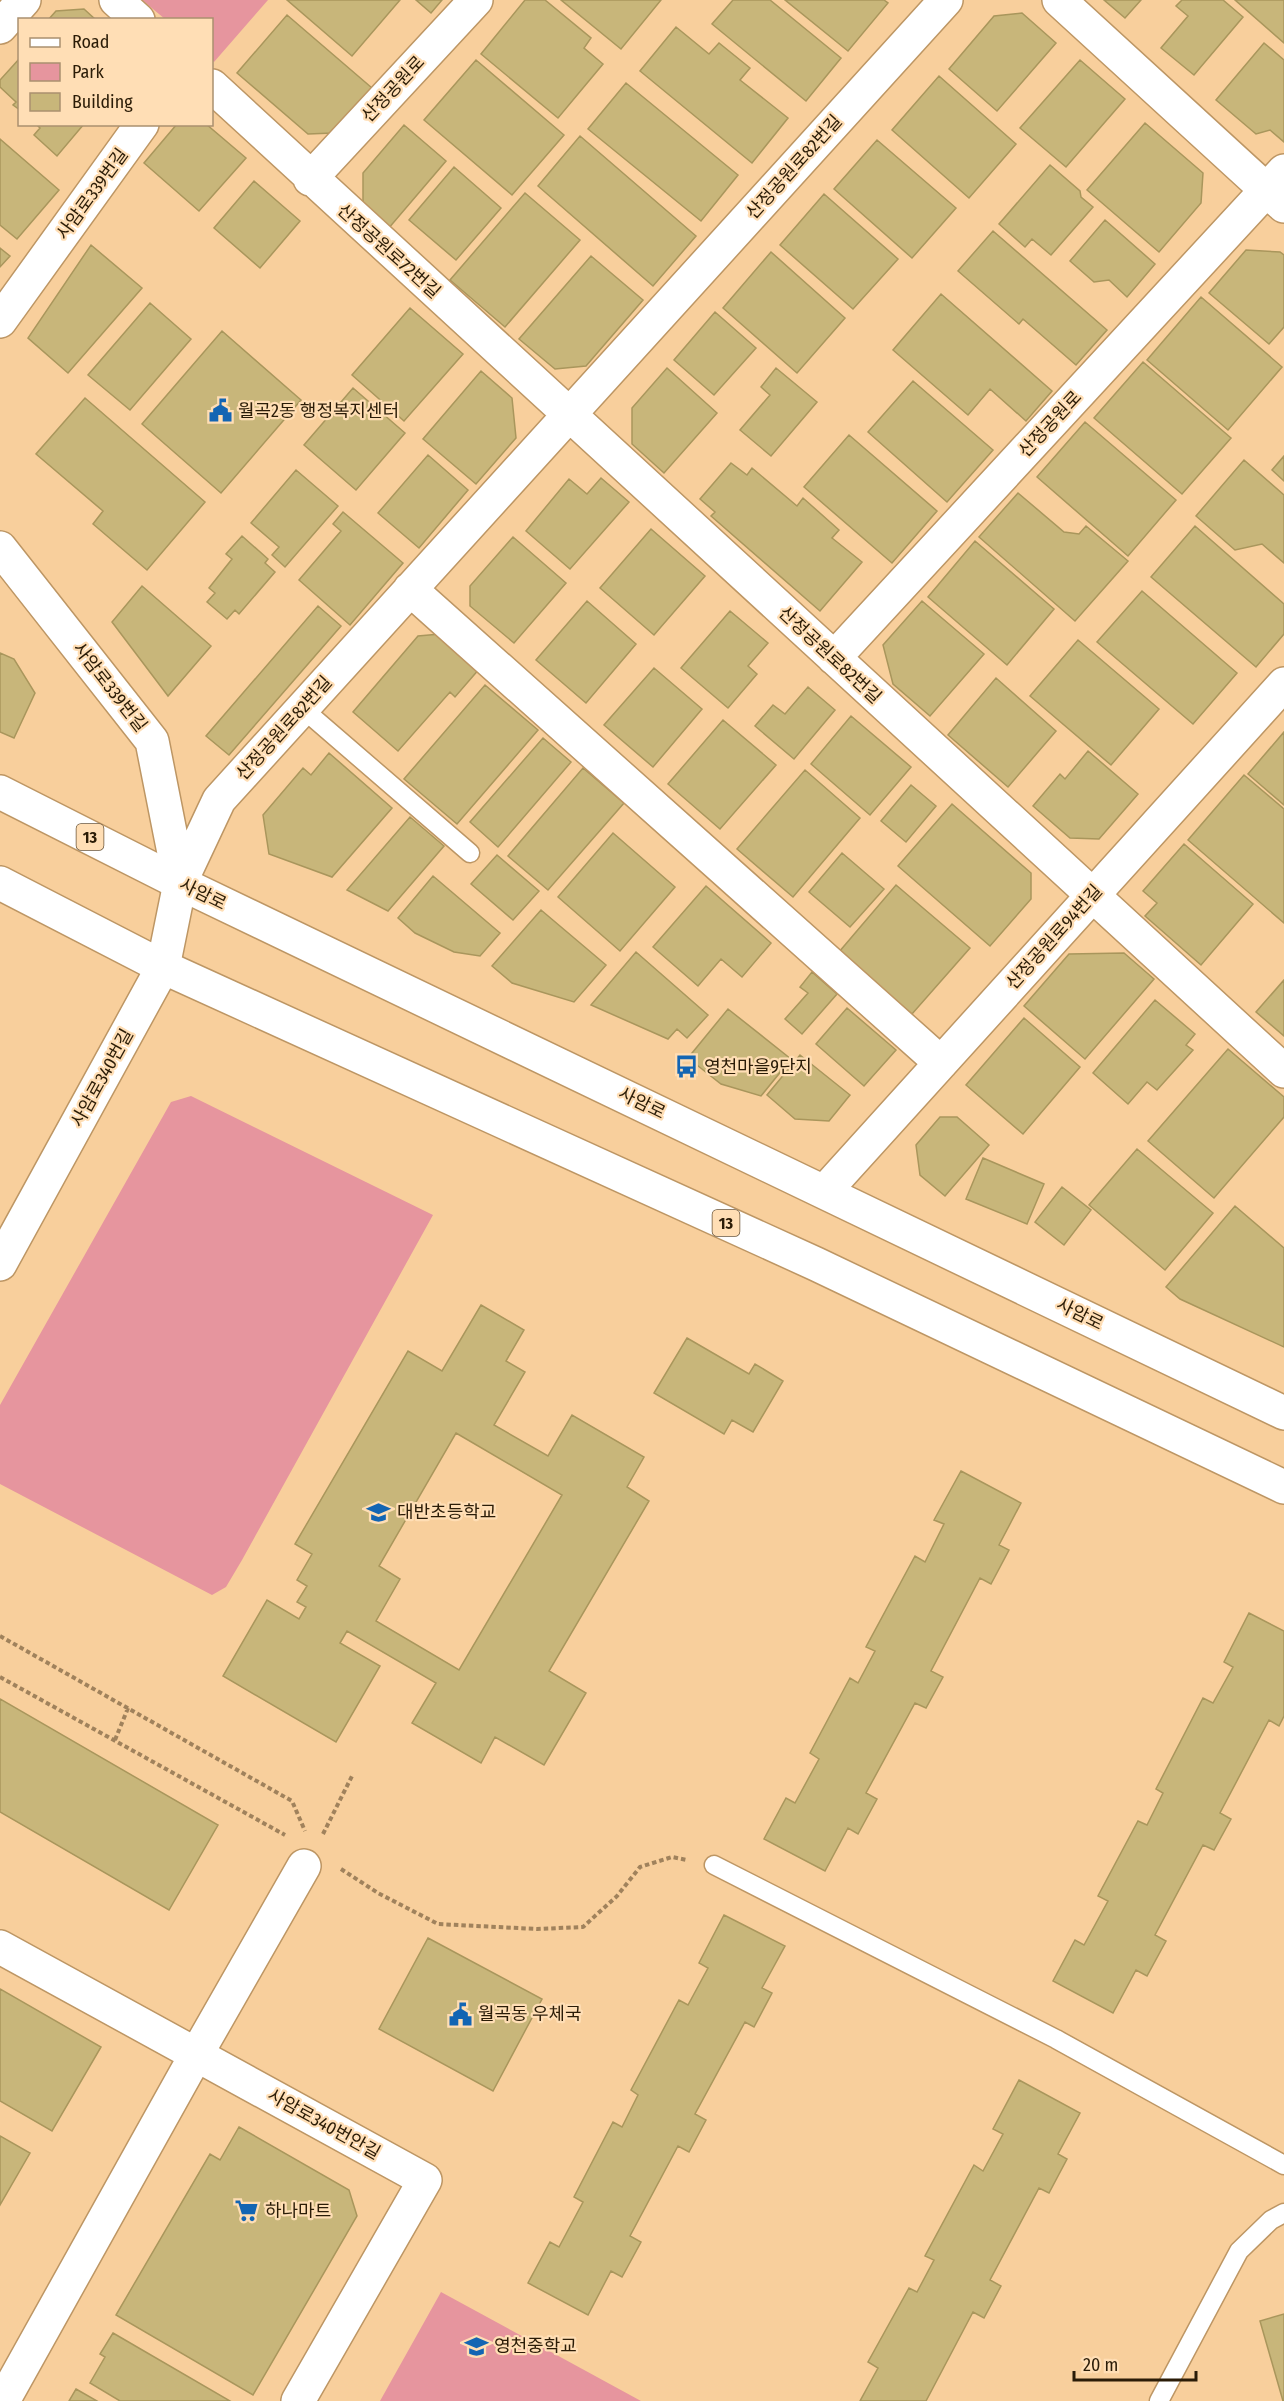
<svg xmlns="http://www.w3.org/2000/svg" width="1284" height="2401" viewBox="0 0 1284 2401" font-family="'Fira Sans Condensed','Noto Sans KR',sans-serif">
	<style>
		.green { fill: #e6959e }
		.building { fill: #c8b67a; stroke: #a9965c; stroke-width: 1.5; fill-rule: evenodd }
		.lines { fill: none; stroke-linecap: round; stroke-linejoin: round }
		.lane-casing { stroke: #bd9664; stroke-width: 21 }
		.street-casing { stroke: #bd9664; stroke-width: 36 }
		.primary-casing { stroke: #bd9664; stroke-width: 36 }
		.path { stroke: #a0825c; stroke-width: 4; stroke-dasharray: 4.5 3; stroke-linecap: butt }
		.lane { stroke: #fff; stroke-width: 18 }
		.street { stroke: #fff; stroke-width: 33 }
		.primary { stroke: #fff; stroke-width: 33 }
		.labels { text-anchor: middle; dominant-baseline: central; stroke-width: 4.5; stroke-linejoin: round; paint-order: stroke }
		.shield { fill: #ffdeb5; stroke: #6b563b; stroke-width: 1.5 }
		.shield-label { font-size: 16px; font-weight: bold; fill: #2b1c07 }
		.street-label { font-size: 18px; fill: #2b1c07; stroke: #ffdeb5 }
		.poi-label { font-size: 18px; fill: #2b1c07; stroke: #ffdeb5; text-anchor: start }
	</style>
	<rect width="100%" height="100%" fill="#f8cf9c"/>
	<!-- green -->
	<path class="green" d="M142,0H268L214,62L212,60V20L165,19Z
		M191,1096L433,1215L242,1560L226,1587L212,1595L0,1484V1405L171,1102Z
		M441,2292L641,2401H380Z"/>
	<!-- building -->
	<path class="building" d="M287,0H400L352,56Z
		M416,0H442L431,13Z
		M525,0H545L591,38L584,48L603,64L558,118L481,54Z
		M561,0H661L621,49Z
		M733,0H770L841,58L806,101L712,24Z
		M785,0H884L888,3L848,51Z
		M1104,0H1141L1125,18Z
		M1182,0H1223L1243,17L1194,75L1161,48L1188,16L1176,6Z
		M1235,0H1284V43Z
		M84,9L96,20H48L56,11Z
		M1022,13L1056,43L997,111L949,69L994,16Z
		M287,15L372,88L333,133L308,134L237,73Z
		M676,27L709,54L719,43L750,68L740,80L788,118L752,163L640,71Z
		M1264,43L1284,60V142L1270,130L1256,134L1216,100Z
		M20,58V110L13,105L16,102L0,87V80Z
		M476,60L564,135L512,195L424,120Z
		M1080,60L1125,99L1066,167L1020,128Z
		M939,76L1016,144L969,198L892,130Z
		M626,83L738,175L701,221L588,129Z
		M1145,123L1203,173L1201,203L1159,252L1087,190Z
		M36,124H84L57,156L34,135L40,128Z
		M177,124H206L246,158L199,211L144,163Z
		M404,125L446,161L388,229L363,208V173Z
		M580,136L696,236L653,286L538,186Z
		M0,139L59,190L17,239L0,225Z
		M877,140L956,208L912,258L834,189Z
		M1050,165L1080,191L1081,197L1093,207L1051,255L1032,239L1025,247L999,224Z
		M454,167L501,208L456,260L409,220Z
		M254,181L300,221L260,268L214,228Z
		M525,193L580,240L505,327L450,280Z
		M824,194L898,259L853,309L780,245Z
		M1105,220L1155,264L1127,297L1109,280L1094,282L1070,261Z
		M993,231L1107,330L1076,365L1023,319L1019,324L958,271Z
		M91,245L142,288L68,373L28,338Z
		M0,248L10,256L0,267Z
		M1246,250L1280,252L1284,255V327L1269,344L1209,293Z
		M771,252L845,318L797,373L723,308Z
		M591,256L643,300L586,366L555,369L519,339Z
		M941,294L1052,391L1026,421L990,389L968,415L893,350Z
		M1201,297L1282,367L1228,430L1147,360Z
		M150,303L191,339L130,410L88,375Z
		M410,308L463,354L404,421L352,375Z
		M715,312L756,348L714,395L674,360Z
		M222,331L301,400L221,493L142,424Z
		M1143,362L1231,438L1182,494L1094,418Z
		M667,368L717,413L664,473L632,444V408Z
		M776,368L817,402L771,456L740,430L770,395L761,387Z
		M481,371L512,398L516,438L476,484L423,439Z
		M913,381L993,450L947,502L868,432Z
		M353,388L405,433L356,490L304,445Z
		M85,398L205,502L147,570L93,524L103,511L36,454Z
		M1085,422L1176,500L1128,556L1037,477Z
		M849,435L937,511L892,563L804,487Z
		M428,455L468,490L419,548L378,513Z
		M1284,456V481L1272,470Z
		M1244,460L1284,495V563L1262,544L1235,550L1196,516Z
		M731,463L747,475L752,468L797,506L803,498L839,530L832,538L862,562L820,611L711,516L715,512L700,499Z
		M296,470L338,506L285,567L272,555L279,547L251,523Z
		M601,478L629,502L570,569L526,531L569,479L587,494Z
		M1018,493L1064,532L1079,534L1086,526L1128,561L1075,621L979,537Z
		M343,512L403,563L350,625L299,580L341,531L333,524Z
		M1195,526L1284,604V634L1256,667L1151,577Z
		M651,529L705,576L654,635L600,588Z
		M242,536L268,559L265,563L275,572L239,614L235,610L227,619L207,602L215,593L209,588L232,559L226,554Z
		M513,537L566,583L514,643L470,606V586Z
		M975,541L1054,609L1007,665L928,597Z
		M142,586L211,646L168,696L112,622Z
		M1142,591L1237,673L1193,724L1097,642Z
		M587,601L636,644L586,703L536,660Z
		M922,601L984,654L930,716L893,684L883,645Z
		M318,606L341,626L229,755L206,736Z
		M730,611L768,643L748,666L757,674L728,708L681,668Z
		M440,634L480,668L455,697L450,692L398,751L353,712L418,636Z
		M1078,640L1159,709L1111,765L1030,696Z
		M0,653L14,659L35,693L14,738L0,732Z
		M654,668L702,709L653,767L604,725Z
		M996,678L1056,731L1008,787L948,735Z
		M485,685L538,730L457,824L404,779Z
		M808,687L835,710L794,759L755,726L773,705L785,714Z
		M851,716L911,767L870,815L811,764Z
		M723,720L776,765L720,829L668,784Z
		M1284,732V805L1248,774Z
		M543,738L571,762L498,847L470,822Z
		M1088,751L1138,794L1099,839L1070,838L1033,806L1060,774L1065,779Z
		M329,753L392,808L332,877L269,854L263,815L303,768L311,775Z
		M583,768L624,803L548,890L508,856Z
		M805,770L860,818L793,897L737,849Z
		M1244,775L1284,809V923L1188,840Z
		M911,785L936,806L906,842L881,821Z
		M952,804L1031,873V899L990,946L898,866Z
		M410,817L444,846L388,911L347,890Z
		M613,833L675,887L620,951L558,897Z
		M1184,844L1253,904L1201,965L1145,916L1157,903L1143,891Z
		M842,853L884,889L850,927L809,892Z
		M497,855L539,891L513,920L471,884Z
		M433,876L500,933L480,956L454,952L415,933L398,918Z
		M896,885L970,948L912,1014L839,952Z
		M706,886L771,943L742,977L721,959L698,986L653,947Z
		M541,910L606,965L574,1002L512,983L492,966Z
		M636,952L708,1015L687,1038L677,1029L668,1039L591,1005Z
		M1124,953L1154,979L1085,1059L1024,1006L1069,954Z
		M812,972L837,994L802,1034L785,1019L808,993L800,987Z
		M1284,980V1036L1256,1012Z
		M1155,1000L1195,1034L1186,1045L1193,1050L1157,1090L1147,1082L1128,1104L1093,1073Z
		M847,1008L896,1050L864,1086L816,1044Z
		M728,1009L791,1059L761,1096L721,1084L688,1058Z
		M1024,1018L1080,1067L1023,1134L966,1085Z
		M1228,1049L1284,1097V1117L1214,1198L1148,1141Z
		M800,1055L850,1095L829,1121L795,1119L767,1095Z
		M940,1117H957L989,1145L945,1196L920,1175L916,1145Z
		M1137,1149L1213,1213L1165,1270L1089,1205Z
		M983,1158L1044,1184L1027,1224L966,1199Z
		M1062,1187L1091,1210L1064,1245L1035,1222Z
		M1235,1206L1284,1248V1347L1180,1299L1166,1287Z
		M481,1305L524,1330L506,1361L525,1372L494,1425L548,1456L572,1415L644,1457L627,1487L649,1501L549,1671L586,1693L544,1765L495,1737L481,1763L412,1723L436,1683L347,1631L340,1643L380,1666L336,1742L223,1676L267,1600L299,1619L306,1607L297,1602L307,1586L297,1580L312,1554L295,1544L408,1351L442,1371ZM456,1433L562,1495L459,1670L376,1621L400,1579L379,1566Z
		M687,1338L749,1374L755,1364L783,1381L753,1432L732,1420L724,1434L654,1393Z
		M961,1471L1021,1503L999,1545L1009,1550L991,1584L980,1578L931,1671L943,1677L926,1708L915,1703L866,1793L877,1799L858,1834L848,1828L825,1871L764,1839L786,1798L795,1803L819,1759L810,1753L850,1678L858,1683L875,1651L866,1647L915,1556L925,1562L944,1524L934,1520Z
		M1249,1613L1284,1631V1716L1279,1726L1269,1720L1220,1813L1231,1819L1214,1850L1203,1845L1155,1935L1166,1941L1147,1976L1136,1970L1113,2013L1053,1981L1075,1940L1084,1945L1108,1901L1098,1896L1138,1821L1147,1825L1163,1793L1156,1789L1203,1698L1213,1703L1233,1667L1224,1662Z
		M0,1699L218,1825L169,1910L0,1812Z
		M724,1915L785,1946L762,1988L772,1993L754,2027L745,2022L695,2114L706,2120L689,2152L678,2146L630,2236L641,2242L622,2277L611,2271L588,2315L528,2283L550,2242L559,2247L583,2202L574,2197L613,2122L622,2127L638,2095L631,2090L679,2000L688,2005L708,1968L699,1963Z
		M428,1938L542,1999L493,2091L379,2029Z
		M0,1989L101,2047L52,2131L0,2101Z
		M1019,2080L1080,2113L1058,2154L1067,2159L1049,2193L1039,2188L990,2280L1001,2286L984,2318L973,2312L926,2401H860L878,2368L868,2362L909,2288L917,2292L934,2260L925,2256L974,2165L983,2171L1003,2134L993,2129Z
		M239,2127L349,2190L357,2216L253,2395L116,2315L210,2154L220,2160Z
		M0,2136L30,2153L0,2205Z
		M1284,2314V2401H1283L1260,2321Z
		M113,2333L230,2401H120L90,2383L105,2357L100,2354Z
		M76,2389L97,2401H69Z"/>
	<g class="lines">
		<defs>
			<path id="lane" d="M302,708L470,853
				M714,1865L1056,2039L1284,2165
				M1159,2401L1239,2251L1271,2220L1284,2213"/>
			<path id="street" d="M116,0L138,20
				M1059,0L1284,206
				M0,27L24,0
				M212,86L1284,1071
				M310,179L476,0
				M0,321L142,124
				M0,548L152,741L180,883
				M410,589L941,1063
				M834,658L1284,171
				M825,1191L1284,684
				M0,1264L163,967L180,883L219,800L946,0
				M0,1947L425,2180L298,2401
				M3,2401L196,2055L304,1866"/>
			<path id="primary" d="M0,792L180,883L1284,1413
				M0,883L163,967L816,1264L1284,1487"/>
		</defs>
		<!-- lane casing -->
		<use href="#lane" class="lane-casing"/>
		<!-- street casing -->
		<use href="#street" class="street-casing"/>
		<!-- primary casing -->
		<use href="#primary" class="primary-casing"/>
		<!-- path -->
		<path class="path" d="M0,1636L292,1801L305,1831
			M0,1677L285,1835
			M115,1740L128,1708
			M323,1834L352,1776
			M341,1869L378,1893L438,1924L537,1929L583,1927L617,1896L640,1867L672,1857L687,1860"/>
		<!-- lane -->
		<use href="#lane" class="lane"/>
		<!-- street -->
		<use href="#street" class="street"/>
		<!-- primary -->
		<use href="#primary" class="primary"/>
	</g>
	<!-- icons -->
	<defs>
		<symbol id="civic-bare" viewBox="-9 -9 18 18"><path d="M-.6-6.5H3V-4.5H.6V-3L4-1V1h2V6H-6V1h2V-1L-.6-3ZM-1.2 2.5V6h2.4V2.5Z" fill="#1365b3" stroke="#ffdeb5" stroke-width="2.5" paint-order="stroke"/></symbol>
		<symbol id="bus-bare" viewBox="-9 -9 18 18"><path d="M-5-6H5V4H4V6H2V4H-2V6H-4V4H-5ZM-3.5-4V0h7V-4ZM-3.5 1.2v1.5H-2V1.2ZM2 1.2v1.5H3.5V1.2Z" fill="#1365b3" stroke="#ffdeb5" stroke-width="2.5" paint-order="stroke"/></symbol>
		<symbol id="school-bare" viewBox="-9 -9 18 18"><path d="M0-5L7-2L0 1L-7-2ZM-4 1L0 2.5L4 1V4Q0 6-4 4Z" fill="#1365b3" stroke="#ffdeb5" stroke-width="2.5" paint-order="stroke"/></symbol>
		<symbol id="supermarket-bare" viewBox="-9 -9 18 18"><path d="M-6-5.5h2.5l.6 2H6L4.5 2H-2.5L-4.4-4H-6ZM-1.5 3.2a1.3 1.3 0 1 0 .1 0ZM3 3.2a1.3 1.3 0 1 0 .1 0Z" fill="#1365b3" stroke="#ffdeb5" stroke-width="2.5" paint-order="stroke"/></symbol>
	</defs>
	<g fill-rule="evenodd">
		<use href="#civic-bare" x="204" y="394" width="33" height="33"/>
		<use href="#bus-bare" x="670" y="1050" width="33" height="33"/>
		<use href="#school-bare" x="362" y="1496" width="33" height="33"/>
		<use href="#civic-bare" x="444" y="1998" width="33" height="33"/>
		<use href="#supermarket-bare" x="230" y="2194" width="33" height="33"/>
		<use href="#school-bare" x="460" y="2330" width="33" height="33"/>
	</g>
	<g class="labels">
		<!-- shield labels -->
		<g class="shield">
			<rect x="76.5" y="824" width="27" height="26" rx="4.5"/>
			<rect x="712.5" y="1210" width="27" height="26" rx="4.5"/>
		</g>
		<g class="shield-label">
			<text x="90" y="837">13</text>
			<text x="726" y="1223">13</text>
		</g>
		<!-- street labels -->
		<g class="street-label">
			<text transform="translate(393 89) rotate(-47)">산정공원로</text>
			<text transform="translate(794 167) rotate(-48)">산정공원로82번길</text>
			<text transform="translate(92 194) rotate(-54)">사암로339번길</text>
			<text transform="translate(389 251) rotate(42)">산정공원로72번길</text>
			<text transform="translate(1050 424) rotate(-47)">산정공원로</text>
			<text transform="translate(830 655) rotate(43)">산정공원로82번길</text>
			<text transform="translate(110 687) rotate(52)">사암로339번길</text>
			<text transform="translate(284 728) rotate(-48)">산정공원로82번길</text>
			<text transform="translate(203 894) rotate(26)">사암로</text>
			<text transform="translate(1054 937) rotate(-48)">산정공원로94번길</text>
			<text transform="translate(102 1078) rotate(-61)">사암로340번길</text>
			<text transform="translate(642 1103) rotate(26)">사암로</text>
			<text transform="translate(1080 1314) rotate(26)">사암로</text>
			<text transform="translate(324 2124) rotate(29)">사암로340번안길</text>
		</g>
		<!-- poi labels -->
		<g class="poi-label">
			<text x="238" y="411">월곡2동 행정복지센터</text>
			<text x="704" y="1067">영천마을9단지</text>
			<text x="397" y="1512">대반초등학교</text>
			<text x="478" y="2014">월곡동 우체국</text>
			<text x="265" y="2211">하나마트</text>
			<text x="494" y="2346">영천중학교</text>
		</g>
	</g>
	<!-- legend -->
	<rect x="18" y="18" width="195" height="108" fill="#ffdeb5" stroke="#aa906f" stroke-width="1.5"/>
	<rect x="30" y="38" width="30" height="9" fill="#ffffff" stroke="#aa906f" stroke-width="1.5"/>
	<text x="72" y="48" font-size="18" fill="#2b1c07">Road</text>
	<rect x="30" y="63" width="30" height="18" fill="#e6959e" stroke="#aa906f" stroke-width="1.5"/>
	<text x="72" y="78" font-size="18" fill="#2b1c07">Park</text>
	<rect x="30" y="93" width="30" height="18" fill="#c8b67a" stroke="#aa906f" stroke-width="1.5"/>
	<text x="72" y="108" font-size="18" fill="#2b1c07">Building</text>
	<!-- scale -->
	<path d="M1074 2371v9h122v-9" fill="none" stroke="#2b1c07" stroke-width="3"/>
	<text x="1083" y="2371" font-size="18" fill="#2b1c07" stroke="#ffdeb5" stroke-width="4.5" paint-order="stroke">20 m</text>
</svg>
